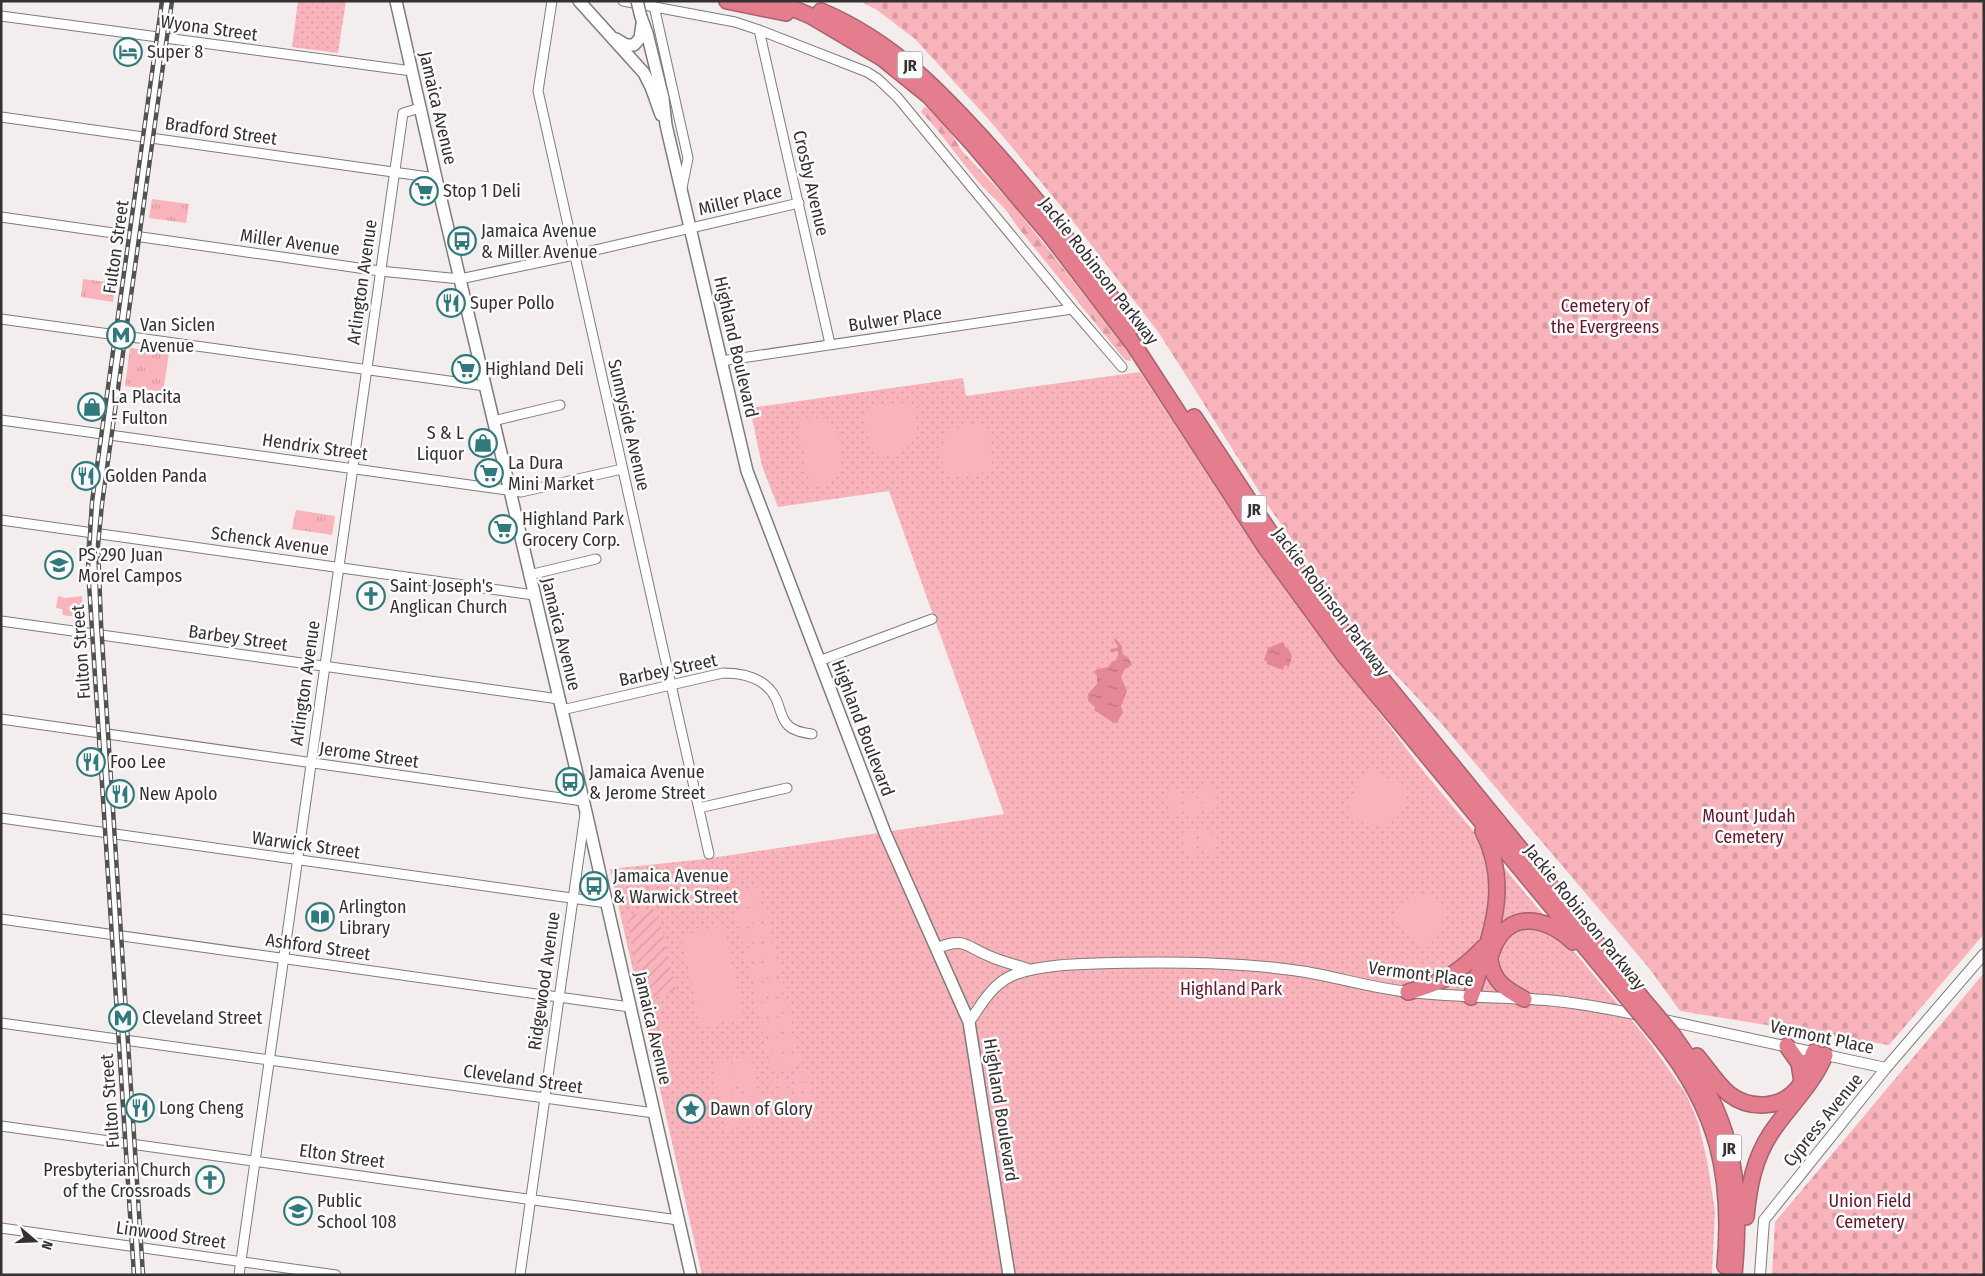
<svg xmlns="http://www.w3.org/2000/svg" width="1985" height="1276" viewBox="0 0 1985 1276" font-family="'Fira Sans Condensed',sans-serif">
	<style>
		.grass { fill: url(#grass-tufts) }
		.forest { fill: url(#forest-firs) }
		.cemetery { fill: url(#cemetery-stones) }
		.park { fill: url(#park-dots) }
		.garden { fill: url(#garden-furrows) }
		.pitch { fill: #f9b3bb }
		.water { fill: url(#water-ripples) }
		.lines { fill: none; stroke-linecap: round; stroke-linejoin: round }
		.minor-casing { stroke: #807b7b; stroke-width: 11 }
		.tertiary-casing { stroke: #807b7b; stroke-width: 12 }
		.secondary-casing { stroke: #807b7b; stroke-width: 14 }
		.motorway-casing { stroke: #a6626d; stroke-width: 18 }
		.minor { stroke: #fff; stroke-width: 9 }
		.tertiary { stroke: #fff; stroke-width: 10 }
		.secondary { stroke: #fff; stroke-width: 11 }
		.motorway { stroke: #e47d8d; stroke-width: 15 }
		.rail-casing { stroke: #545151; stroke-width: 4.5 }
		.rail { stroke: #fefcfc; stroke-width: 2.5; stroke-dasharray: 8; stroke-linecap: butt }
		.secondary-bridge-casing { stroke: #807b7b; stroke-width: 14; stroke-linecap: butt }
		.motorway-bridge-casing { stroke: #a6626d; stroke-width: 18; stroke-linecap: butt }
		.secondary-bridge { stroke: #fff; stroke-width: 11 }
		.motorway-bridge { stroke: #e47d8d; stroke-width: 15 }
		.labels { text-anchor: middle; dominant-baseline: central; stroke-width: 5; stroke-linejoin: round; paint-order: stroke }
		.shield { fill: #fefcfc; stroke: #706e6e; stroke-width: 1 }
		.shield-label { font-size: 16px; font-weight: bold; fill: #333131 }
		.street-label { font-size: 18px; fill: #333131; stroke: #fefcfc }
		.poi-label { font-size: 18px; fill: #333131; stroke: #fefcfc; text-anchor: start }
		.park-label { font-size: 18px; fill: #67152a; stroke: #fefcfc }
	</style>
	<defs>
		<pattern id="grass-tufts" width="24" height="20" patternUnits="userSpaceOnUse" patternTransform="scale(1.25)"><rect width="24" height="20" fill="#f9b3bb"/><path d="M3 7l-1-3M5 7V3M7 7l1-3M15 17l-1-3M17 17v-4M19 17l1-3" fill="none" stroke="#d69aa1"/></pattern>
		<pattern id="forest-firs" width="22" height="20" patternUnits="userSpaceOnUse" patternTransform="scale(1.25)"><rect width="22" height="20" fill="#f9b3bb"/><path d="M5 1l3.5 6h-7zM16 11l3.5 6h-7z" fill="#d69aa1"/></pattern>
		<pattern id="cemetery-stones" width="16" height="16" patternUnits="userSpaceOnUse" patternTransform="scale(1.25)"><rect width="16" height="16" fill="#f9b3bb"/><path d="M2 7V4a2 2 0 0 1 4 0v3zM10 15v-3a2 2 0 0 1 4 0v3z" fill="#d69aa1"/></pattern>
		<pattern id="park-dots" width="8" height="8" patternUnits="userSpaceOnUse" patternTransform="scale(1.25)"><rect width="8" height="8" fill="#f9b3bb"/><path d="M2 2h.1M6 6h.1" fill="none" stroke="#d69aa1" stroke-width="1.8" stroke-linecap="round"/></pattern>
		<pattern id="garden-furrows" width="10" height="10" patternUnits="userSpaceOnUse" patternTransform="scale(1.25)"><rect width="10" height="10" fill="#f9b3bb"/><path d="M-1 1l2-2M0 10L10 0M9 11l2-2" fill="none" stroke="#d69aa1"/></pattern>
		<pattern id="water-ripples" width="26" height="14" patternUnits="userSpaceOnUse" patternTransform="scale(1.25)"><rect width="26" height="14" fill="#e48895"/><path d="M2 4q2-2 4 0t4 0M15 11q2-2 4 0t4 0" fill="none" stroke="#b9707a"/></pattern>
	</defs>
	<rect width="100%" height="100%" fill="#f4edee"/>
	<!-- grass -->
	<path class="grass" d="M152,199L189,204L186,223L149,218Z
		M83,279L115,283L113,302L81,297Z
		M130,348L169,353L163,392L125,386Z
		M296,510L335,516L332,535L292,529Z"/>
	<!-- forest -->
	<path class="forest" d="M924,107L927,108L948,128L962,151L1014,206L1110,328L1130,355L1131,361L1125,360L1016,225C1008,209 995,200 983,187C961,163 944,135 921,112Z"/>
	<!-- cemetery -->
	<path class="cemetery" d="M860,1H1984V934L1889,1045L1680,1011L1649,968L1440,722L1368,645L1269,507L1159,333L1065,211L990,121L915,39L877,10Z
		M1984,973V1275H1772L1775,1222Z"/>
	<!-- park -->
	<path class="park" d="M298,1H346L338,53L292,47Z
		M1140,372L1263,559L1424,772L1648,1040L1686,1094L1698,1122L1707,1160L1715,1211L1712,1275H702L610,869L705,859L1004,814L889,491L778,507L762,466L750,408L963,378L966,396Z"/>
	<!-- garden -->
	<path class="garden" d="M657,908L676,991L645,998L636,960H634L632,949L634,948L626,916Z"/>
	<!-- pitch -->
	<path class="pitch" d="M326,1H345L344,8L325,6Z
		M908,402C932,432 904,468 870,450L865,413L871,406Z
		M806,418C814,419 824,419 831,425C839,431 838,440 840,450C842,472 837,490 810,485L799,425Z
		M966,424L983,426L990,430L992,465L987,472L950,476C933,455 941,433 966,424Z
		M58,596L65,598L82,596L83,609H77L76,617L63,615L62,609L56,608Z
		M1368,768L1406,789C1409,827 1365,840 1347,806Z
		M1211,786L1217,809L1205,812L1199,789Z
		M1178,788L1183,811L1171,814L1166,791Z
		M1196,792L1201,815L1189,818L1184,795Z
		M1212,829L1216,853L1204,855L1200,831Z
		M1193,830L1197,853L1186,856L1181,833Z
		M760,887L764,901L734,908L731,894Z
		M1422,895C1435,897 1443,904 1447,917L1423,947L1393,922C1395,906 1405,897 1422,895Z
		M765,905L768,919L738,926L735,912Z
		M769,924L772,937L743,944L739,931Z
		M723,926L744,1017L701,1027L681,936Z
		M773,942L776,956L747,963L744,949Z
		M777,960L781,974L751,981L748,967Z
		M782,979L785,992L755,999L752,985Z
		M786,997L789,1011L759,1018L756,1004Z
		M790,1015L793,1028L764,1036L761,1022Z
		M794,1033L797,1047L768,1054L765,1041Z
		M799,1052L802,1065L772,1072L769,1059Z
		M751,1056L758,1087L739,1091L732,1060Z
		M730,1060L737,1092L719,1096L712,1064Z
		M806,1071L808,1079L794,1082L792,1075Z
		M785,1076L786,1084L772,1087L771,1080Z
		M808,1081L810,1089L796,1092L794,1085Z
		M787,1086L789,1094L775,1097L773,1090Z
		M758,1090L765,1121L747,1125L740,1094Z
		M811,1091L812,1099L798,1102L797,1095Z
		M738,1094L744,1126L726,1130L719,1098Z
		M789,1096L791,1104L777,1107L775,1100Z
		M813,1101L815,1109L801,1112L799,1105Z
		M792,1106L793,1114L779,1117L778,1110Z"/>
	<!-- water -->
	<path class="water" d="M1115,638L1122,646V654L1128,657L1132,665L1125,669L1121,677L1127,691L1121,706L1123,712L1117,723C1109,722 1102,714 1094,710L1095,707L1088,701V694L1097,684V676L1094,672L1097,669L1108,667L1112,662L1116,660L1118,655V651L1111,652L1110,649L1117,648L1118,646L1114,640Z
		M1282,642L1284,643L1285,647L1288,648L1292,656L1289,667L1285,665L1283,670L1267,664V662L1264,660L1268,648Z"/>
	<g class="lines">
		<defs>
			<path id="minor" d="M552,1L538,91L709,854
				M623,1L735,22L759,30L867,72L878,79L898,98L1072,309L1122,367
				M654,6L688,158L682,188
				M1,16L412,71
				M759,30L830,344
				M1,117L436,178
				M1,217L380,271L460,279L574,255L799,203
				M1,319L485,386
				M721,361L1072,309
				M1,420L521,492L622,469
				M493,421L560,405
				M1,520L534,595
				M529,575L596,559
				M1,621L559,699
				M819,661L932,619
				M562,710L723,673C744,673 766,678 776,699C780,707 781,718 787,724C792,731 804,733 812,734
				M1,719L583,801
				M699,808L787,788
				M1,818L607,903
				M1,919L630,1007
				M1,1023L654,1113
				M1,1126L678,1220
				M1,1228L336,1275
				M239,1275L403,113L420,108
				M520,1275L585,814"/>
			<path id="tertiary" d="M937,948C965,937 965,946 989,956C1002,962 1017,965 1031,970
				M1660,1019L1886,1068
				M969,1022C982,1004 993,982 1016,974C1045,964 1082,964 1113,963C1177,962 1243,962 1306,972C1341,978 1375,989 1410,992C1455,997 1501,997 1546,1000C1579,1003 1611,1009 1644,1016
				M138,1275L97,643L92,562L93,533L167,1
				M1760,1275L1764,1220L1886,1068L1984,954"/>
			<path id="secondary" d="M396,1L436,178L586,812L691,1275
				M579,1L644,73L651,87L661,115
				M641,17L647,33L663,98L666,125L747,471L885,833L969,1022L1009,1275
				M616,39L626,45H634L640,38L642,24"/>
			<path id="motorway" d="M727,1L786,13
				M775,1L811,16L882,58L929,96L972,143L1050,235L1134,345L1266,548L1344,655L1624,994
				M821,11C894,42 942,93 994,151C1044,207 1089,266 1133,327
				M1194,417L1271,534L1333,619L1640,996
				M1491,954C1505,910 1544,914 1573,942
				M1490,960C1493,982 1506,989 1524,999
				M1408,992C1444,982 1458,974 1484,947
				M1471,997C1488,939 1513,890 1483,831
				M1672,1034C1732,1117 1743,1174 1734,1275
				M1661,1039C1718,1110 1733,1176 1725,1266
				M1787,1046L1799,1063L1802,1082
				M1697,1056C1707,1068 1717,1084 1729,1094C1750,1110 1781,1109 1798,1088C1806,1077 1809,1064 1814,1052
				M1746,1217C1749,1186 1754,1159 1771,1133C1789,1106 1812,1086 1825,1055"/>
		</defs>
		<!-- minor casing -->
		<use href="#minor" class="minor-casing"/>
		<!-- tertiary casing -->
		<use href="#tertiary" class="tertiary-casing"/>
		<!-- secondary casing -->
		<use href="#secondary" class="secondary-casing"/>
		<!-- motorway casing -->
		<use href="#motorway" class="motorway-casing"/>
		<!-- minor -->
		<use href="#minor" class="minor"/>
		<!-- tertiary -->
		<use href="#tertiary" class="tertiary"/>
		<!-- secondary -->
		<use href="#secondary" class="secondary"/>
		<!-- motorway -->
		<use href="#motorway" class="motorway"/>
		<defs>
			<path id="rail" d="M134,1275L88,568L92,502L162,1
				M143,1275L101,624L98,545L102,504L172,1"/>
		</defs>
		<!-- rail casing -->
		<use href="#rail" class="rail-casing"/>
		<!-- rail -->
		<use href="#rail" class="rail"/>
		<defs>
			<path id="secondary-bridge" d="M637,1L641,17"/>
			<path id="motorway-bridge" d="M1624,994L1661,1039
				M1640,996L1672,1034"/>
		</defs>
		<!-- secondary-bridge casing -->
		<use href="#secondary-bridge" class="secondary-bridge-casing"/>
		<!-- motorway-bridge casing -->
		<use href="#motorway-bridge" class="motorway-bridge-casing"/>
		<!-- secondary-bridge -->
		<use href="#secondary-bridge" class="secondary-bridge"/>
		<!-- motorway-bridge -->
		<use href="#motorway-bridge" class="motorway-bridge"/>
	</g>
	<!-- icons -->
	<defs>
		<symbol id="hotel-ring" viewBox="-11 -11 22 22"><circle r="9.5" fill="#fefcfc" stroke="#30797d" stroke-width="1.5"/><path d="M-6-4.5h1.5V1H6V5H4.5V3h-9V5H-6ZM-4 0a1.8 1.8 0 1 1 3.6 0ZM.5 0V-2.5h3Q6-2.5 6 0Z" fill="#30797d"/></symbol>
		<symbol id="supermarket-ring" viewBox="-11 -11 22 22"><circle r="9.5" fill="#fefcfc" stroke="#30797d" stroke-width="1.5"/><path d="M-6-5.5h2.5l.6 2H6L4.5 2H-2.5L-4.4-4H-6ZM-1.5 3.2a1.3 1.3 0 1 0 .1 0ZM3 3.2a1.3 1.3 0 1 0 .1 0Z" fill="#30797d"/></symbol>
		<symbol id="bus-ring" viewBox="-11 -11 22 22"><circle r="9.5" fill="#fefcfc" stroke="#30797d" stroke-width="1.5"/><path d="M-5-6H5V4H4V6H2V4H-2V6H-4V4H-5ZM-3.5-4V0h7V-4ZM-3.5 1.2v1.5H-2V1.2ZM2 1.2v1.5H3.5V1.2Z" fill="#30797d"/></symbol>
		<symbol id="restaurant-ring" viewBox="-11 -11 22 22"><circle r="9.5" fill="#fefcfc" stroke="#30797d" stroke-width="1.5"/><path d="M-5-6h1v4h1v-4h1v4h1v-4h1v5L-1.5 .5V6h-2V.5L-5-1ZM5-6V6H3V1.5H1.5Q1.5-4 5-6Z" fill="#30797d"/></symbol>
		<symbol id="metro-ring" viewBox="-11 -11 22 22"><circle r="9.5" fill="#fefcfc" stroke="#30797d" stroke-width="1.5"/><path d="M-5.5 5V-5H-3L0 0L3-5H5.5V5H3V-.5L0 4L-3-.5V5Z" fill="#30797d"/></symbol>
		<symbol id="shop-ring" viewBox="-11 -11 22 22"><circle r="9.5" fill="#fefcfc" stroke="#30797d" stroke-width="1.5"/><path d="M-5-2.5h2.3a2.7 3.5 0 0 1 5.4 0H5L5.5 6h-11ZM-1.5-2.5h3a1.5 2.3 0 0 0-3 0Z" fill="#30797d"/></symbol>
		<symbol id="school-ring" viewBox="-11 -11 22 22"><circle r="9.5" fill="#fefcfc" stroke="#30797d" stroke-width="1.5"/><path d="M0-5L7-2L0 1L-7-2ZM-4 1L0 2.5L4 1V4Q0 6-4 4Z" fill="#30797d"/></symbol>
		<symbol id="church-ring" viewBox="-11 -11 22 22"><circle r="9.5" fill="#fefcfc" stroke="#30797d" stroke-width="1.5"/><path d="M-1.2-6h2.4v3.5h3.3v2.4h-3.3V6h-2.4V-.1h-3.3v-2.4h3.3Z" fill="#30797d"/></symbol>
		<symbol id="library-ring" viewBox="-11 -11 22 22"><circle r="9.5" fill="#fefcfc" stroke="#30797d" stroke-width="1.5"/><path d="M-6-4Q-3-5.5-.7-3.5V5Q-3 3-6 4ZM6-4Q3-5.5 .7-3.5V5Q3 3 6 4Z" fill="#30797d"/></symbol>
		<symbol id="sight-ring" viewBox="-11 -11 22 22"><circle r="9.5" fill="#fefcfc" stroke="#30797d" stroke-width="1.5"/><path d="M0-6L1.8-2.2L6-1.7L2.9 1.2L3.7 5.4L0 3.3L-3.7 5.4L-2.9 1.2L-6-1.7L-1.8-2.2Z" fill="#30797d"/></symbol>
	</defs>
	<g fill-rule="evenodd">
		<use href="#hotel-ring" x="112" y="36" width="32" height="32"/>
		<use href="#supermarket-ring" x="408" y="175" width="32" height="32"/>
		<use href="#bus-ring" x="446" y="225" width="32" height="32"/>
		<use href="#restaurant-ring" x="435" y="287" width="32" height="32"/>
		<use href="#metro-ring" x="105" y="319" width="32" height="32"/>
		<use href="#supermarket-ring" x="450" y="353" width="32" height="32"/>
		<use href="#shop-ring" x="76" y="391" width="32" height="32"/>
		<use href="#shop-ring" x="467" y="427" width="32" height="32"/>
		<use href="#supermarket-ring" x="473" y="457" width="32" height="32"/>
		<use href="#restaurant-ring" x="70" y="460" width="32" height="32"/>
		<use href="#supermarket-ring" x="487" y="513" width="32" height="32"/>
		<use href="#school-ring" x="43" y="549" width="32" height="32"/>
		<use href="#church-ring" x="355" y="580" width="32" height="32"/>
		<use href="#restaurant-ring" x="75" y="746" width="32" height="32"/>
		<use href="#bus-ring" x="554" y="766" width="32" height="32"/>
		<use href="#restaurant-ring" x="104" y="778" width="32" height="32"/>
		<use href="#bus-ring" x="578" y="870" width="32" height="32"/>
		<use href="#library-ring" x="304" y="901" width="32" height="32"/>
		<use href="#metro-ring" x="107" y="1002" width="32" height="32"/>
		<use href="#restaurant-ring" x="124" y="1092" width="32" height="32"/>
		<use href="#sight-ring" x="675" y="1093" width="32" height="32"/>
		<use href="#church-ring" x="194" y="1164" width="32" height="32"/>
		<use href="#school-ring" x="282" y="1195" width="32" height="32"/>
	</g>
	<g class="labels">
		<!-- shield labels -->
		<g class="shield">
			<rect x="897.5" y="51.5" width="25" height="27" rx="4"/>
			<rect x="1241.5" y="495.5" width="25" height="27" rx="4"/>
			<rect x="1716.5" y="1134.5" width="25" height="27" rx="4"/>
		</g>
		<g class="shield-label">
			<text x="910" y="65">JR</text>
			<text x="1254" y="509">JR</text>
			<text x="1729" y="1148">JR</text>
		</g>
		<!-- street labels -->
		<g class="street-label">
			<text transform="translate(209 28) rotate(8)">Wyona Street</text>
			<text transform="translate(438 108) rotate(77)">Jamaica Avenue</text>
			<text transform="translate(221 131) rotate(8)">Bradford Street</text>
			<text transform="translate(811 183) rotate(77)">Crosby Avenue</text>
			<text transform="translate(740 200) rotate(-13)">Miller Place</text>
			<text transform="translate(290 242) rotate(8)">Miller Avenue</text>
			<text transform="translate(116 247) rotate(-82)">Fulton Street</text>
			<text transform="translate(1099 271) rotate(52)">Jackie Robinson Parkway</text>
			<text transform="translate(362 282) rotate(-82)">Arlington Avenue</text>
			<text transform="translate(895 319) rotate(-8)">Bulwer Place</text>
			<text transform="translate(736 347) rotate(77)">Highland Boulevard</text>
			<text transform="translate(629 425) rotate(77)">Sunnyside Avenue</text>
			<text transform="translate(315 447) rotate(8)">Hendrix Street</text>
			<text transform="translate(270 541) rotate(8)">Schenck Avenue</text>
			<text transform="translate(1331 602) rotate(53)">Jackie Robinson Parkway</text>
			<text transform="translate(561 634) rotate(76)">Jamaica Avenue</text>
			<text transform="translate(238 638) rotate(8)">Barbey Street</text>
			<text transform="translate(81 652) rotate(-94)">Fulton Street</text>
			<text transform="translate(668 670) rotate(-12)">Barbey Street</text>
			<text transform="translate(305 683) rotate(-82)">Arlington Avenue</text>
			<text transform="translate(863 728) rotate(69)">Highland Boulevard</text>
			<text transform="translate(369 755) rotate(8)">Jerome Street</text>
			<text transform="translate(306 845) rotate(8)">Warwick Street</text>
			<text transform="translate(1585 917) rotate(51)">Jackie Robinson Parkway</text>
			<text transform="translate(318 947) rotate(8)">Ashford Street</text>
			<text transform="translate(1421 974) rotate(7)">Vermont Place</text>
			<text transform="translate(544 981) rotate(-82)">Ridgewood Avenue</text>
			<text transform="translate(653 1028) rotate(77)">Jamaica Avenue</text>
			<text transform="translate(1822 1037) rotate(12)">Vermont Place</text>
			<text transform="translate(523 1079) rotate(8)">Cleveland Street</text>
			<text transform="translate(110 1101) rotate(-94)">Fulton Street</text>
			<text transform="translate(1001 1110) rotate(81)">Highland Boulevard</text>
			<text transform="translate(1823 1120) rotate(-51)">Cypress Avenue</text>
			<text transform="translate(342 1156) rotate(8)">Elton Street</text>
			<text transform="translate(171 1235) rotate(8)">Linwood Street</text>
		</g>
		<!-- poi labels -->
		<g class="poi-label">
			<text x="147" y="52">Super 8</text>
			<text x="443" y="191">Stop 1 Deli</text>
			<text x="481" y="231">Jamaica Avenue<tspan x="481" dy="21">&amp; Miller Avenue</tspan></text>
			<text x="470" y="303">Super Pollo</text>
			<text x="140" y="325">Van Siclen<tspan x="140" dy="21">Avenue</tspan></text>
			<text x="485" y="369">Highland Deli</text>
			<text x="111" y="397">La Placita<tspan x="111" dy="21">- Fulton</tspan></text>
			<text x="464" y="433" text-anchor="end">S &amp; L<tspan x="464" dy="21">Liquor</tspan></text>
			<text x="508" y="463">La Dura<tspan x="508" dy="21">Mini Market</tspan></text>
			<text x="105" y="476">Golden Panda</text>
			<text x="522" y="519">Highland Park<tspan x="522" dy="21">Grocery Corp.</tspan></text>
			<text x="78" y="555">PS 290 Juan<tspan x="78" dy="21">Morel Campos</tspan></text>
			<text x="390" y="586">Saint Joseph's<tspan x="390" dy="21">Anglican Church</tspan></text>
			<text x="110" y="762">Foo Lee</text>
			<text x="589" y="772">Jamaica Avenue<tspan x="589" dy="21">&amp; Jerome Street</tspan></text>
			<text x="139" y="794">New Apolo</text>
			<text x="613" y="876">Jamaica Avenue<tspan x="613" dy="21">&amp; Warwick Street</tspan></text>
			<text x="339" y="907">Arlington<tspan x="339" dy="21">Library</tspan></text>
			<text x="142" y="1018">Cleveland Street</text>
			<text x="159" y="1108">Long Cheng</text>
			<text x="710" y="1109">Dawn of Glory</text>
			<text x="191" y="1170" text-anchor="end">Presbyterian Church<tspan x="191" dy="21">of the Crossroads</tspan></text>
			<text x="317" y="1201">Public<tspan x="317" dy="21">School 108</tspan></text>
		</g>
		<!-- park labels -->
		<g class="park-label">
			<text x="1605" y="306">Cemetery of<tspan x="1605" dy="21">the Evergreens</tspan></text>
			<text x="1749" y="816">Mount Judah<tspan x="1749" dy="21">Cemetery</tspan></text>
			<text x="1231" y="989">Highland Park</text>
			<text x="1870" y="1201">Union Field<tspan x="1870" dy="21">Cemetery</tspan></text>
		</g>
	</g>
	<!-- border -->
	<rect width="1985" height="1276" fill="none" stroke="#333131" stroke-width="5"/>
	<!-- north arrow -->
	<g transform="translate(35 1241) rotate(109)" stroke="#fefcfc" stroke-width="4" paint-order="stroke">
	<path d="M0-4L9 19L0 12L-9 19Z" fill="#333131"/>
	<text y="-8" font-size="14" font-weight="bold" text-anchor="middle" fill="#333131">N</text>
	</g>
</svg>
